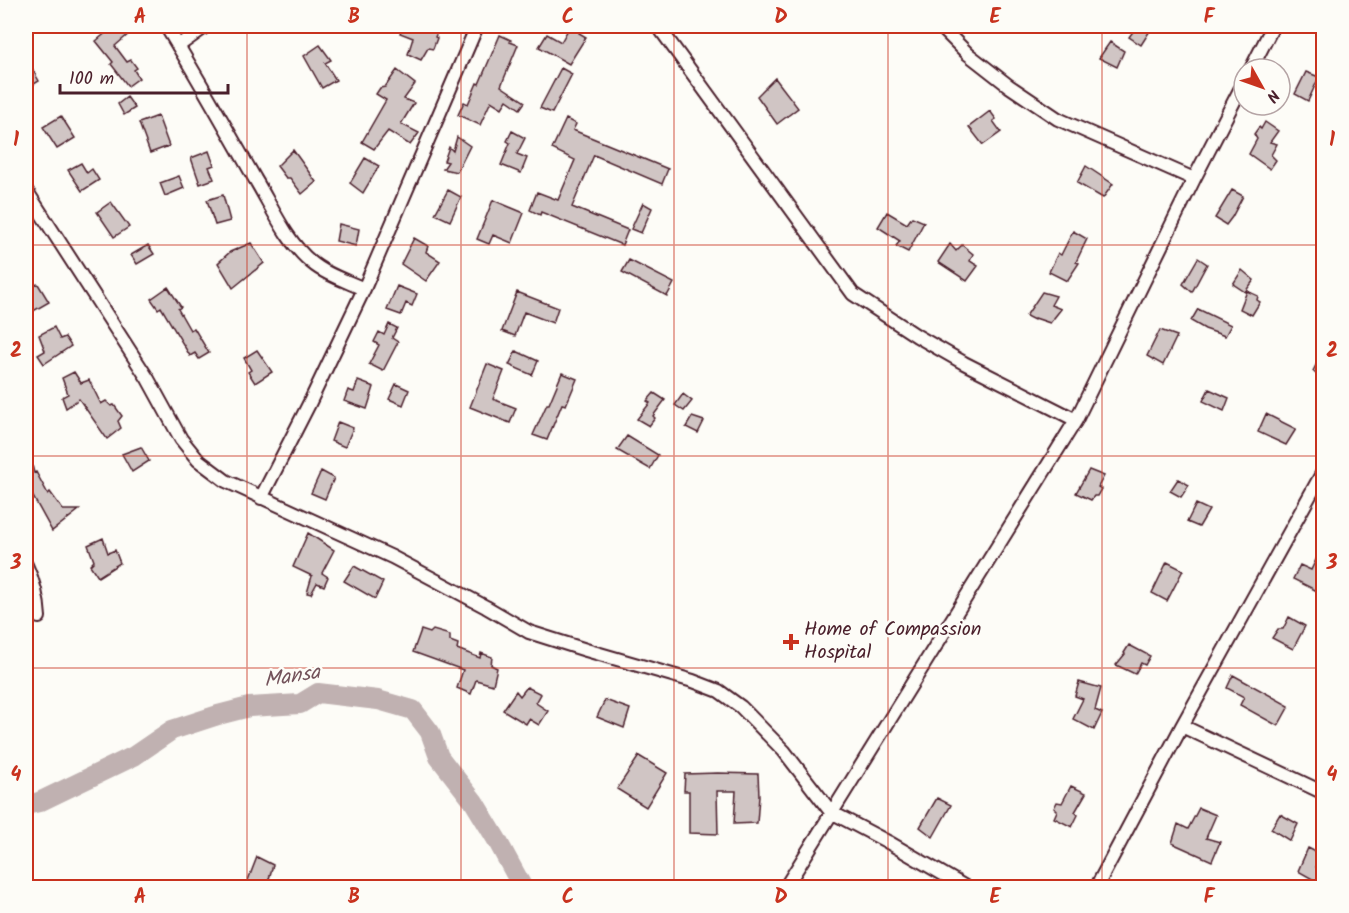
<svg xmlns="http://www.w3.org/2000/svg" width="1349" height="913" viewBox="0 0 1349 913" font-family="Kalam,sans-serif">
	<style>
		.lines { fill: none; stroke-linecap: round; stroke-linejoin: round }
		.river { stroke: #c0b1b1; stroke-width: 20 }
		.building { fill: #d0c5c4; stroke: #4a1f2b; stroke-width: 1.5 }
		.minor-casing { stroke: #4a1f2b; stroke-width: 16 }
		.minor { stroke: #fdfcf7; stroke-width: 12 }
		.grid { fill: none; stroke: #c8321e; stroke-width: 1.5; stroke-opacity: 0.55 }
		.poi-dot { fill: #c8321e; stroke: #fdfcf7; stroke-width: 2 }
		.labels { text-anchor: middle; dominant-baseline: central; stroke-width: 5; stroke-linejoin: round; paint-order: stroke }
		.poi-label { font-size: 20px; fill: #4a1f2b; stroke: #fdfcf7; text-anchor: start }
		.water-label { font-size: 21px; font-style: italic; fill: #73525a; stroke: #fdfcf7 }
		.neatline { fill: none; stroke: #c8321e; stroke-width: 2 }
		.grid-label { font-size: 20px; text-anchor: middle; font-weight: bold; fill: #c8321e }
	</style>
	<rect width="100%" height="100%" fill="#fdfcf7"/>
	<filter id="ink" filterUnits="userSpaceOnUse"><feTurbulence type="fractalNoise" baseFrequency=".0167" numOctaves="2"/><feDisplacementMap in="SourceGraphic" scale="12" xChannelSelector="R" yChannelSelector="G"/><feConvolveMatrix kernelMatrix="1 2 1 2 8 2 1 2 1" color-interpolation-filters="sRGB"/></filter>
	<g filter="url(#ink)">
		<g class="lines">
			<!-- river -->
			<path class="river" d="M26,805L39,802L134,756L172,730L218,715L249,707L300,704L318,693L378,700L413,710L430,732L439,757L474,802L497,840L523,888"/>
		</g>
		<!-- building -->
		<path class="building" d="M114,26H124L130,33L115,46L127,62L131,60L137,68L134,70L139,78L128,86L111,64L113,62L96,41Z
			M405,26H440L435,37L437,38L433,49L428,48L421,60L408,54L413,38L400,33Z
			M570,26H583L579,33L586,37L569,64L539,47L547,34L561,42Z
			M1137,26H1153L1141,45L1129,37Z
			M500,35L511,40L510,42L518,45L501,86L525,102L520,109L507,100L502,108L491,101L480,125L458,115L464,102L468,104L477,83L479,84Z
			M1110,42L1124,51L1117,67L1099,58Z
			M320,45L331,60L325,63L336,80L322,88L304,56Z
			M26,58L39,81L26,89Z
			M561,68L572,74L552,113L540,108Z
			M397,70L415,84L404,99L414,103L401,124L419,133L410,145L388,131L374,149L362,142L386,100L376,94L380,88L385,87Z
			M1306,72L1319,77L1308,101L1295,94Z
			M775,78L798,108L777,124L757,96Z
			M127,97L135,108L124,115L118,104Z
			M990,111L996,119L993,121L1001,132L983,145L969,127Z
			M61,116L75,138L57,149L43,127Z
			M158,116L169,146L150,153L139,123Z
			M566,119L576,124L573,130L668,169L662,184L594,155L572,207L628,230L622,245L541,212L540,215L530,210L537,192L558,200L575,160L552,149Z
			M1265,122L1278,131L1270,142L1277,144L1271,155L1276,160L1270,169L1249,154L1257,139L1254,134L1259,127L1261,129Z
			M512,131L525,138L517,154L527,158L521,173L501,165L510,143L507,141Z
			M457,137L470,146L457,172L443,169L448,162L444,161L449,147L453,151Z
			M293,150L316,182L302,194L290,178H286L277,166Z
			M209,151L214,165L209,167L214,179L200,184L191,158Z
			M365,158L379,166L363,193L350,183Z
			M81,163L87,173L92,169L99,180L82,191L68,170Z
			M1086,166L1113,184L1103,198L1077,183Z
			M179,176L184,188L165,196L160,183Z
			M448,190L461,197L450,221L435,214Z
			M1232,190L1243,196L1232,217L1226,225L1215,218Z
			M223,195L230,221L215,225L207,200Z
			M493,200L524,213L512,243L493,235L489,244L477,239Z
			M111,202L129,227L114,237L97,212Z
			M643,203L652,208L641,233L631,229Z
			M887,212L907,224L912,217L924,222L908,252L896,246L900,241L878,227Z
			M339,224L359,229L356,246L336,241Z
			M1073,231L1087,239L1076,262L1079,263L1067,281L1049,272L1058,253L1061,255Z
			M414,238L428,246L426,252L440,261L426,281L401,264Z
			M251,243L264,263L233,288L218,263L230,252Z
			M950,244L956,251L962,245L973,254L970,261L978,266L967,281L938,262Z
			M148,245L154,254L137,264L131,255Z
			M1198,258L1207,264L1192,292L1183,284Z
			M629,260L674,283L667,296L622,272Z
			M1242,270L1254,280L1245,292L1233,284Z
			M38,284L49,302L30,313L26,304V286Z
			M397,286L417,294L412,306L406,303L401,315L387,310Z
			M168,287L181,307L178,309L190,330L194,328L209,353L199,359L195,353L190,356L161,307L158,309L151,299Z
			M1247,291L1258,296L1257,300L1260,302L1252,315L1240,309Z
			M517,292L558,308L553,323L524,312L515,336L502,331Z
			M1042,292L1056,296L1051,305L1061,309L1050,323L1035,318L1034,320L1026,316Z
			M1198,309L1231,325L1225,336L1205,329L1191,321Z
			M389,324L397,328L392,338L398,342L383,371L369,364L379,345L374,342L379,332L384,335Z
			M54,327L60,339L65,337L71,346L44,364L38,355L45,351L39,335Z
			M1160,330L1177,336L1163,365L1147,356Z
			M257,350L272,372L255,383L248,372L251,370L244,358Z
			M516,351L538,361L532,375L509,365Z
			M1323,351V381L1313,371Z
			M487,364L504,371L493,399L516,408L510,423L470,407Z
			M74,372L81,383L89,380L101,404L106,401L111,406L114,405L122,416L118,421L121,428L107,439L79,399L66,408L62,397L68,394L62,378Z
			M562,373L577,379L566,405L562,404L547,440L533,435L547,404H549Z
			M358,381L374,387L367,409L344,401L348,390L354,392Z
			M396,384L409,390L403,405L389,399Z
			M1209,389L1229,398L1224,411L1203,401Z
			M654,393L665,400L653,416L655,418L649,426L637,419L650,403L647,401Z
			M683,394L692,401L684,411L675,405Z
			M1266,414L1296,429L1286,445L1258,432Z
			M692,417L704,421L698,433L686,427Z
			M338,422L353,428L345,447L331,441Z
			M627,436L658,455L650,469L617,450Z
			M141,447L149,461L132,472L122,454Z
			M29,453L34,473L36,472L48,494L50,492L63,510H79L52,531L26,484V454Z
			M1089,470L1104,476L1098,487L1101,489L1097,496H1094L1091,500L1076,493Z
			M321,471L334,478L325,499L311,493Z
			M1178,479L1189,485L1181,497L1170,491Z
			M1196,504L1209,510L1199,527L1187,522Z
			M308,533L334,550L322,573L328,577L324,586L317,583L311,594L307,593L312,576L293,567Z
			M103,538L108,553L115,550L120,563L98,577L90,565L94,561L88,545Z
			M1323,545V594L1293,579L1300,565L1311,570Z
			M1167,562L1183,570L1167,601L1152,593Z
			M354,566L383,582L375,599L344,581Z
			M1289,617L1305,626L1293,649L1272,638L1278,629H1283Z
			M421,630L430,633L433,630L450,635V641L458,644L457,649L480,658L481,653L492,657L491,665L497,668L493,685L476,680L471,694L457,688L463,670L413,652Z
			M1129,645L1150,656L1145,665L1141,663L1135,674L1116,665L1125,654L1124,653Z
			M1233,675L1289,706L1278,726L1240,705L1244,697L1227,688Z
			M1079,682L1101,688L1095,710L1102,713L1094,730L1073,719L1083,699L1075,696Z
			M527,687L541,694L536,703L548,711L539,725L529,719L526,724L503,710L516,691L520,696Z
			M605,700L630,709L624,728L597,717Z
			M639,756L667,773L646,807L617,789Z
			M718,773L758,774L759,796L757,823L734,824L736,791H717L718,834L689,833V791H684L685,774Z
			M1071,786L1086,793L1075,812L1078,815L1072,827L1054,818L1057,811L1054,808L1057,802L1062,803Z
			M937,798L951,805L933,837L920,827Z
			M1199,808L1216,815L1206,838L1220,842L1212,861L1172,843L1178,824L1188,829Z
			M1280,814L1298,824L1290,841L1271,829Z
			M1308,848L1322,855L1316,867L1321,871L1316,881L1298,871Z
			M257,857L273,865L269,879L283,888H245Z"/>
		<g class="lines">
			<defs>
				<path id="minor" d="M166,26C197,76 226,128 255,179C272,207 286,241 311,262C326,275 347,281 364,289
					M658,26L853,294L917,336L964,363L1076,420
					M940,26L968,54L1009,86L1058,119L1194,179
					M178,46L206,26
					M1251,69L1273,26
					M26,190L148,379L181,439L198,460L226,481L392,557L486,607L529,632L586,650L693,681L719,691L741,707L784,751L831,812L888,842L967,888
					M261,498L309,404L364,289L477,26
					M26,565C34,582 38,598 39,617
					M1182,726L1324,793
					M785,888L1076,420L1194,179L1244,82
					M1096,888L1182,726L1324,470"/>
			</defs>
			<!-- minor casing -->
			<use href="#minor" class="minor-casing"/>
			<!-- minor -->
			<use href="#minor" class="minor"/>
		</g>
	</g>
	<!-- grid -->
	<path class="grid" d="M247,26V888M461,26V888M674,26V888M888,26V888M1102,26V888M26,245H1324M26,456H1324M26,668H1324"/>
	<!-- markers -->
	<path class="poi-dot" d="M788 633h6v6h6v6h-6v6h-6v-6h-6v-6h6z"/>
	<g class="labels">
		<!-- poi labels -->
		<g class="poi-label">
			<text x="804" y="630">Home of Compassion<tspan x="804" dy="23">Hospital</tspan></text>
		</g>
		<!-- water labels -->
		<g class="water-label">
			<text transform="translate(292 677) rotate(-9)">Mansa</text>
		</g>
	</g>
	<!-- margin -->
	<rect width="1349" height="913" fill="none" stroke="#fdfcf7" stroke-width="66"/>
	<!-- north arrow -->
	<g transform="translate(1262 87) rotate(130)"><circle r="28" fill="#fdfcf7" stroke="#b5a4a5" stroke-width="1.5"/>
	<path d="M0-4.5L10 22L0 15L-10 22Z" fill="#c8321e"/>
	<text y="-9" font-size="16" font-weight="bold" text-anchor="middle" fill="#4a1f2b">N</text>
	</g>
	<!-- scale -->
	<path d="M60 84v9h168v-9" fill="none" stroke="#4a1f2b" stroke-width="3"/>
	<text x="69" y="84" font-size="18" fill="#4a1f2b" stroke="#fdfcf7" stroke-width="4.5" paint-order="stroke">100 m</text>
	<rect x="33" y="33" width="1283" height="847" class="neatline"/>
	<g class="grid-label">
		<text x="140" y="23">A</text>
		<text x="354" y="23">B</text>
		<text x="568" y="23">C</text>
		<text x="781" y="23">D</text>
		<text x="995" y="23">E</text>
		<text x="1209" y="23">F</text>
		<text x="16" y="146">1</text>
		<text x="1332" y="146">1</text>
		<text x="16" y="357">2</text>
		<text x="1332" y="357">2</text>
		<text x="16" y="569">3</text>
		<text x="1332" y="569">3</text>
		<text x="16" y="781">4</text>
		<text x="1332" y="781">4</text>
		<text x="140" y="903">A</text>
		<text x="354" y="903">B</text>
		<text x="568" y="903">C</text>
		<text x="781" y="903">D</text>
		<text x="995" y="903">E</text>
		<text x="1209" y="903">F</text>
	</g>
</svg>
